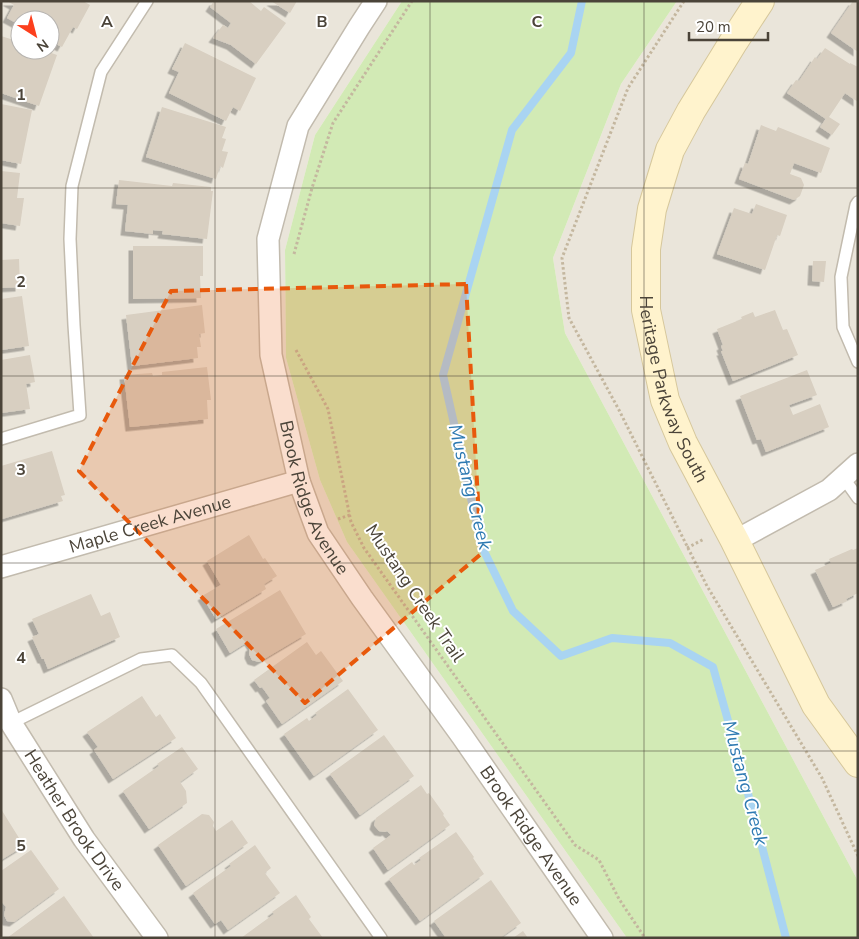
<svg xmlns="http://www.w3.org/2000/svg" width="859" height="939" viewBox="0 0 859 939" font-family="'Nunito Sans',sans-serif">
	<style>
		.residential { fill: #eae5da; fill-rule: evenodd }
		.green { fill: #d2eab5 }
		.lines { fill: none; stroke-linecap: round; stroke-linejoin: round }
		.stream { stroke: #a9d4f2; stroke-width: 8 }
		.building { fill: #d8cfc1; filter: url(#shadow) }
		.lane-casing { stroke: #c2bbae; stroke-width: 14 }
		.street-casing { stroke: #c2bbae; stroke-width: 24 }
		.secondary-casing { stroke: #d6c79b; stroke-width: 30 }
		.path { stroke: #c4b79f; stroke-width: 3; stroke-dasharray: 2.5 2.5; stroke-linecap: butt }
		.lane { stroke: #fff; stroke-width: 11 }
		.street { stroke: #fff; stroke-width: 21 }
		.secondary { stroke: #fff3cd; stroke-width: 28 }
		.marked { fill: #e8590c; fill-opacity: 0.2; stroke: #e8590c; stroke-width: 4; stroke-dasharray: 10 6; stroke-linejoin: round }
		.grid { fill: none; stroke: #4b4439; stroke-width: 1; stroke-opacity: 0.55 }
		.labels { text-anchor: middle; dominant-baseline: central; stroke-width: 4; stroke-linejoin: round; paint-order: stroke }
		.street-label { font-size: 18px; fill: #4b4439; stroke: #fff }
		.water-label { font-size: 19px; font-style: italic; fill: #2e7ab2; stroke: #fff }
		.grid-label { font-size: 16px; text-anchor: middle; font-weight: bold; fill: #4b4439; stroke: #fff; stroke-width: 4; stroke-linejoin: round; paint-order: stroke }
	</style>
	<defs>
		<filter id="shadow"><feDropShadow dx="-4.5" dy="4.5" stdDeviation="0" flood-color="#0004"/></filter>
	</defs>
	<rect width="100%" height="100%" fill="#f6f3ec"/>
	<!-- residential -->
	<path class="residential" d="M1,1H402L315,135L285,250L286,358L320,480L347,542L627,938H1ZM20,20H50V50H20Z
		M677,1H858V881L565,333L553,258L621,84Z"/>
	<!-- green -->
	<path class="green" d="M402,1H677L621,84L553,258L565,333L858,881V938H627L347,542L320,480L286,358L285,250L315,135Z"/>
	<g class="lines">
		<!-- stream -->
		<path class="stream" d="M582,1L571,53L512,130L443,375L482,547L513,611L561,656L612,638L670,643L713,667L741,767L786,938"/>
	</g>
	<!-- building -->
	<path class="building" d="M7,1H83L90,5L77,29L73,27L62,47L50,41V20H20V25L7,18L14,5Z
		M214,1H249L261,11L264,7L286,23L256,64L231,45L213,38L223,25L228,28L231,23L210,7Z
		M271,1H297L290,13Z
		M853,1H858V52L831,33Z
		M1,36L20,42V50H43L57,55L39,106L1,93Z
		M185,43L256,78L240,111L233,107L226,121L169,93L179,72L172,69Z
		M825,48L850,64V63L858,67V102L845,93L829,117L840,124L832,135L820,127L826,119L787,93L796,80L799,81L815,57L817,59Z
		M1,104L32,110L21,164L1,160Z
		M162,107L226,127L222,138L226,139L222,151L228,152L223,168L220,166L216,179L146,157Z
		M761,125L776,131L778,127L830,148L821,173L794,163L790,174L801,178L804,185L800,196L794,200L739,179L745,163L748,164Z
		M1,171L20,173L17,198H24L20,226L1,223Z
		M119,180L172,186L173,183L211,187V191H213L207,239L162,234L163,231L153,230V234L125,231L128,205L116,204Z
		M756,204L787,215L780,236L777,235L765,270L717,254L734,208L752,214Z
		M133,246H203V276H200L201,298L133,299Z
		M19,259L20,287L1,288V260Z
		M813,261H826L824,282L812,281Z
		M22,296L29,346L1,350V299Z
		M202,305L205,333L199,334L201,347H197L198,358L132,366L126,315Z
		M775,310L783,330L787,329L798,355L733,381L721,351H723L721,346L723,345L717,329L742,319L741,317L753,312L755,317Z
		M30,355L35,382L26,384L30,409L1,413V360Z
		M207,367L211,400H207L208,419L130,427L124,375L152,373L153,376L162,375V372Z
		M807,370L817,395L789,405L793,415L820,404L829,427L766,452L761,439L757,440L740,396Z
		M52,451L65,495L61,496L63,501L2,519L1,466Z
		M249,535L263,559L265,558L277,576L264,584L266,589L216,619L202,596L221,585L207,561Z
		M858,548V593L846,599L847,601L833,607L815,570L831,563L829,559L852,549L853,550Z
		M280,590L306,634L259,662L252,660L249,654L250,647L252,646L249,641L230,653L216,629Z
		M91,594L101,616L110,612L120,637L48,669L44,659H42L32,637L39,634L32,619Z
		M307,642L316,655L321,651L343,681L282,724L266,701L270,698L262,687L260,688L254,680Z
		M348,689L378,730L314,776L284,734L307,718L309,721L317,715L315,713Z
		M142,696L156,717L160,714L176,738L113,779L94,750L98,747L87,732Z
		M384,735L414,776L360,815L330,774Z
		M182,747L198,769L180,782L186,791L187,803L149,829L123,791L159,766L157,764Z
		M421,785L427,794L429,793L444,814L443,815L450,825L388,870L373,848L391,835L387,831L385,832L379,831L374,825L376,818Z
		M1,809L24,846L1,860Z
		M202,814L209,815L214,822L213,826L216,831L232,820L248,843L186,886L158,845Z
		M456,832L474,857L473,858L484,874L420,921L389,879L412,862L414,865L421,860L419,858Z
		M255,845L271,868L265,873L280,893L228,930L221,920L215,924L193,893L231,866L229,864Z
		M31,850L59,889L14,922L7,921L4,915L6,907L1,901V871Z
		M491,880L521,923L500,938H446L434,921Z
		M296,895L311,917L309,919L323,938H241L274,914L272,912Z
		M64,896L94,938H7Z
		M523,931L528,938H513Z"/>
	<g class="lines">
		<defs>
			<path id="lane" d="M858,202L856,205L841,277L843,327L858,362
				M1,439L80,415L74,325L70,239L72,186L101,72L147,1
				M843,477L858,498
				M11,723L141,659L172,655L201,683L381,938"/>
			<g id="street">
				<path id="s1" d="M376,1L359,27L298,126L268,239L271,355L299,481L318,533L362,598L462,736L602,938"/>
				<path d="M735,541L829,490L858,464"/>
				<path id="s2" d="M1,567L299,481"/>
				<path id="s3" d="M1,699L11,723L84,839L157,938"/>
			</g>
			<g id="secondary">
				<path id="s4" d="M760,1L734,41L691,111L670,150L652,209L646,249V310L665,400L683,443L735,541L816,705L858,763"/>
			</g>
		</defs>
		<!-- lane casing -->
		<use href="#lane" class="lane-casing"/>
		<!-- street casing -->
		<use href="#street" class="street-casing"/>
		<!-- secondary casing -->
		<use href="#secondary" class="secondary-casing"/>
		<!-- path -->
		<path class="path" d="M684,1L628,88L562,258L569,318L619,410L707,586L822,778L858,856
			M294,254L312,188L333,123L412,1
			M296,350L328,409L351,522L364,548L575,845L599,860L619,899L645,938
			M338,519L350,515
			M687,548L704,539"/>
		<!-- lane -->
		<use href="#lane" class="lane"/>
		<!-- street -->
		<use href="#street" class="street"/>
		<!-- secondary -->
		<use href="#secondary" class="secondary"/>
	</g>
	<!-- marked area -->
	<path class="marked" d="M466,284L481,554L305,703L79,471L171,291Z"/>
	<!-- grid -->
	<path class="grid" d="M215,1V938M430,1V938M644,1V938M1,188H858M1,376H858M1,563H858M1,751H858"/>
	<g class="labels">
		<!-- street labels -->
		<g class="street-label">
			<text stroke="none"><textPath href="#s4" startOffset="421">Heritage Parkway South</textPath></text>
			<text stroke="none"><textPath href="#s1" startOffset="530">Brook Ridge Avenue</textPath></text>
			<text stroke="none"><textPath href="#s2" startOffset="155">Maple Creek Avenue</textPath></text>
			<text transform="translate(415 593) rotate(56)">Mustang Creek Trail</text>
			<text stroke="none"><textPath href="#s3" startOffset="142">Heather Brook Drive</textPath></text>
			<text stroke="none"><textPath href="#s1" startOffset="935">Brook Ridge Avenue</textPath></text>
		</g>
		<!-- water labels -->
		<g class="water-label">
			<text transform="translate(470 487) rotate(76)">Mustang Creek</text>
			<text transform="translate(745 783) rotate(75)">Mustang Creek</text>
		</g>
	</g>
	<g class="grid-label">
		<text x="107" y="27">A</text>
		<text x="322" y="27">B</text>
		<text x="537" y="27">C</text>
		<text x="21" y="100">1</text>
		<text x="21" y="287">2</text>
		<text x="21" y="475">3</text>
		<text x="21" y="663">4</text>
		<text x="21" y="851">5</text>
	</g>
	<!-- border -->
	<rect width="859" height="939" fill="none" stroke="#4b4439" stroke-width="5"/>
	<!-- north arrow -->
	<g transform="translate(35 35) rotate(144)"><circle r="24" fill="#ffffff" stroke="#b7b4b0"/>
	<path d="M0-4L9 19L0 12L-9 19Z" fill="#fc3f1d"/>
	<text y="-8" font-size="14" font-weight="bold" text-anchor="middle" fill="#4b4439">N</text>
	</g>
	<!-- scale -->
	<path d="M689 32v8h79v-8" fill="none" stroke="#4b4439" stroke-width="2.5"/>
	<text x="696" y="32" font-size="15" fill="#4b4439" stroke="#ffffff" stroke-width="4" paint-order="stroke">20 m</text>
</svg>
